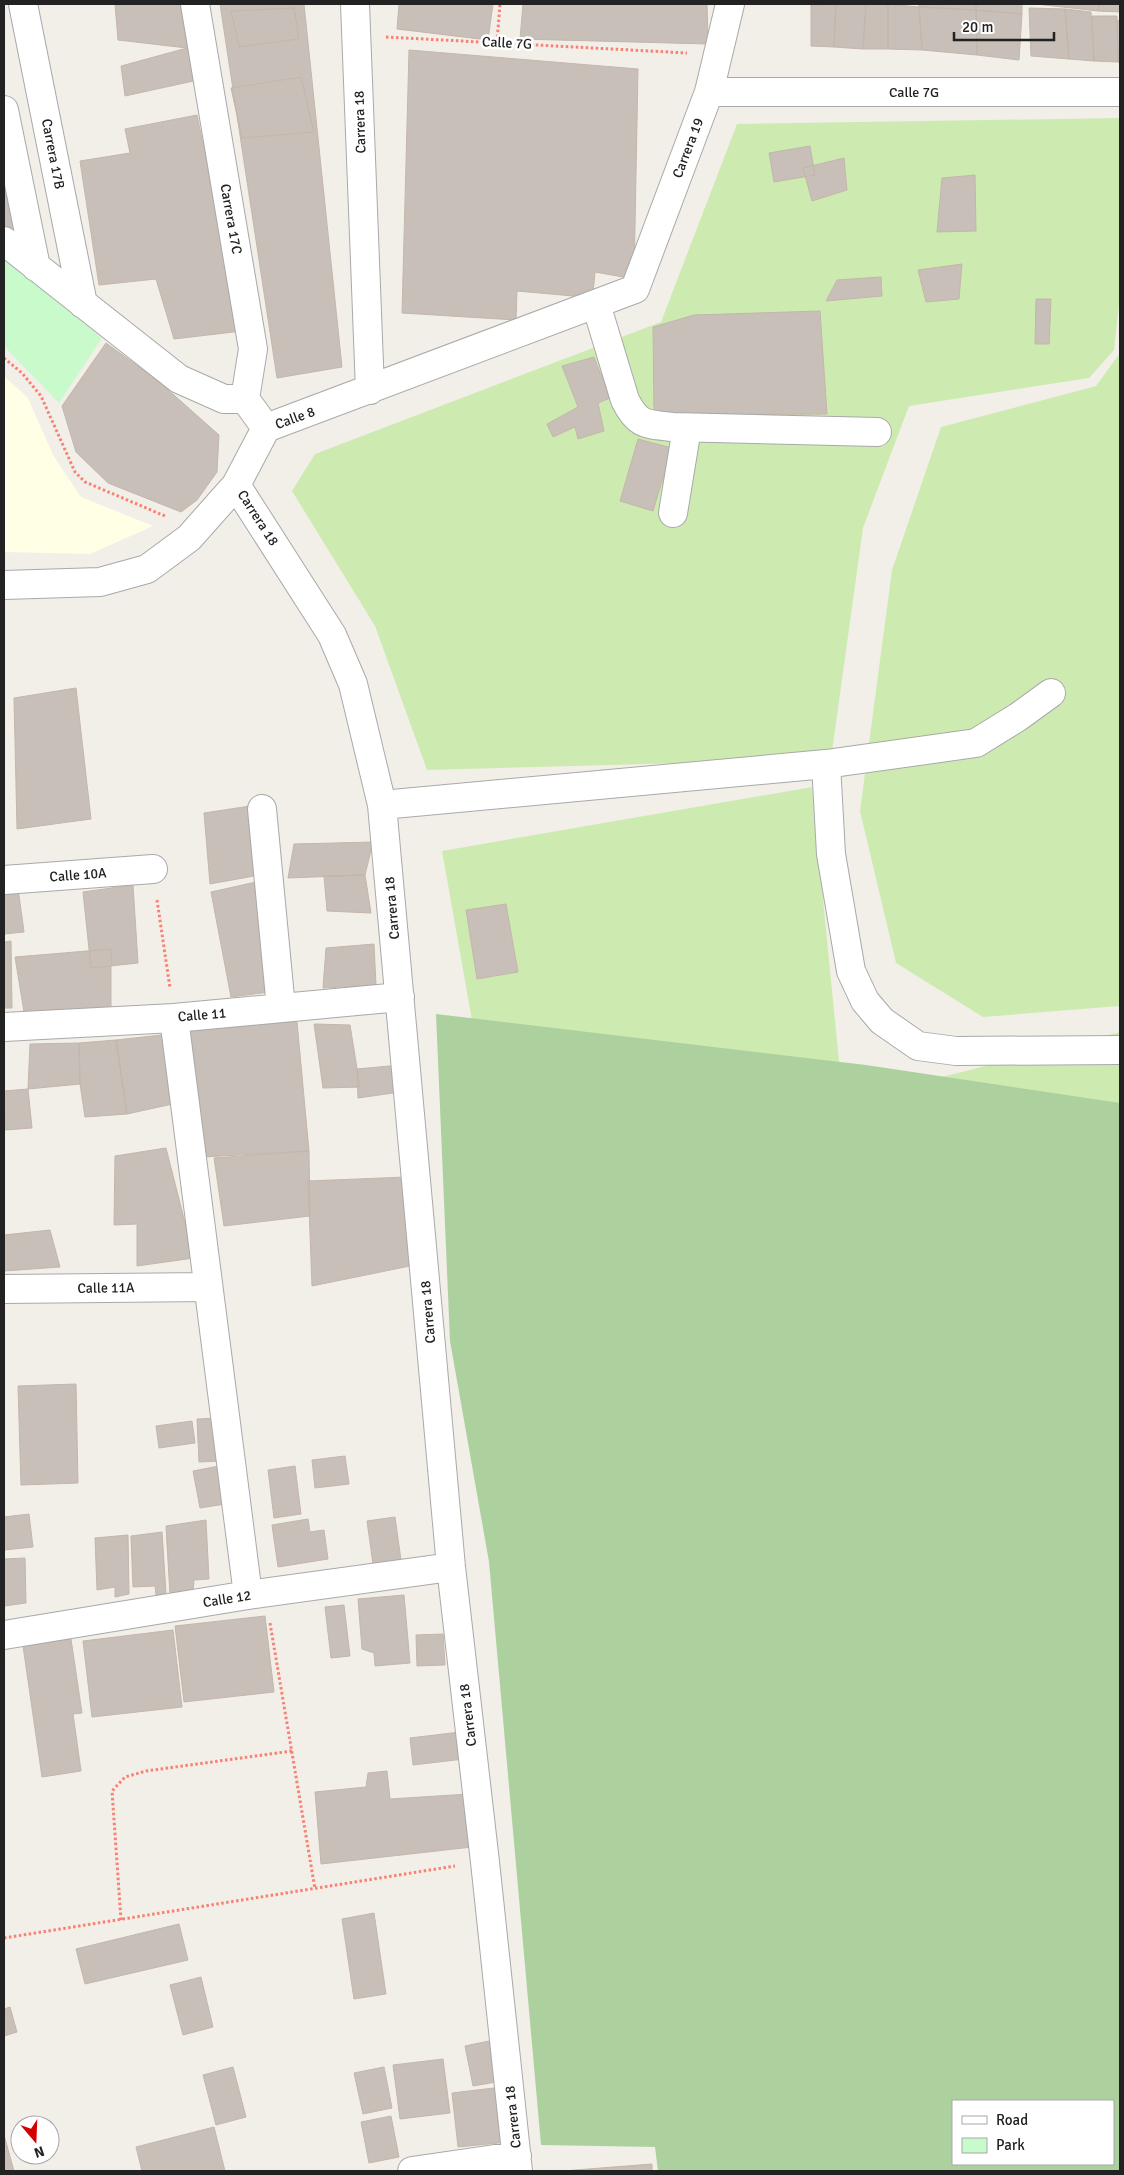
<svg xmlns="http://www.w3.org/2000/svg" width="1124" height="2175" viewBox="0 0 1124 2175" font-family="Signika,sans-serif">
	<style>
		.education { fill: #ffffe5 }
		.grass { fill: #cdebb0 }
		.forest { fill: #add19e; fill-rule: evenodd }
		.park { fill: #c8facc }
		.building { fill: #c7bfb8; stroke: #c4b6ab }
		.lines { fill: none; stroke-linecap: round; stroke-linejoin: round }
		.minor-casing { stroke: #a9a9a9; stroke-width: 30 }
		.path { stroke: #fa8072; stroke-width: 3; stroke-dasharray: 2.5 2.5; stroke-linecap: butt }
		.minor { stroke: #fff; stroke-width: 28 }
		.labels { text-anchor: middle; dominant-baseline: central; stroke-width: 5; stroke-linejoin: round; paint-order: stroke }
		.street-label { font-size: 14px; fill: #222; stroke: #fff }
	</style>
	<rect width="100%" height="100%" fill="#f2efe9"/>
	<!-- education -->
	<path class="education" d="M4,376L28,398L53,455L81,497L153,526L90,554L4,552Z"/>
	<!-- grass -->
	<path class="grass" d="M1120,118V295L1114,350L1089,378L909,406L863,528L831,759L427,770L375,626L292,491L315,454L661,322L737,124Z
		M1120,353V1006L983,1017L896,963L860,811L892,570L941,427L1096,386Z
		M812,787L843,1102L1120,1032V1859L487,1105L442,851Z"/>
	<!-- forest -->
	<path class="forest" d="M436,1014L866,1065L1120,1103V2171H658L655,2147L541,2145L489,1562L450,1341ZM953,2101H1113V2164H953Z"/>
	<!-- park -->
	<path class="park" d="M4,256L102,338L59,403L4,346Z"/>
	<!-- building -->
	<path class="building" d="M115,4H180L187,48L118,40Z
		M220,4H304L342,367L277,378Z
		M399,4H493L488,40L397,29Z
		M523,4H707L708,44L520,39Z
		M836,4H866L863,49L834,47Z
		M836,4L834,47L811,46V5Z
		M866,4H888V49H863Z
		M888,4L919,7L922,50L888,49Z
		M919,4H976V10L919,7Z
		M976,4H1022V14L976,10Z
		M1036,4H1099L1098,11Z
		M1099,4H1120V12L1098,11Z
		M919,7L976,10L977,55L922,50Z
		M294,8L299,39L239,47L231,11Z
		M1029,8L1065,9L1069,59L1031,56Z
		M1065,9L1091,12L1094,61L1069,59Z
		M976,10L1022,14L1019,60L977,55Z
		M1092,16H1117L1118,62L1094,61Z
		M1120,20V63L1118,62L1117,21Z
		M187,48L198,80L125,96L121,66Z
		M409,50L638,69L634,279L595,272L593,293L573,296L517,291L516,320L402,313Z
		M301,77L314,132L242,138L231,88Z
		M197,115L242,331L174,339L156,279L99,285L80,161L130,153L125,129Z
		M810,146L815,175L774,182L769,153Z
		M4,150L20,240L4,228Z
		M844,158L847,190L812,201L803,168Z
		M975,175L976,231L937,232L942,178Z
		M962,264L959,299L926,302L918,270Z
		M881,277L882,296L826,301L837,280Z
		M1036,299H1051L1049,344H1035Z
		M820,311L827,414L654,415L653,327L694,315Z
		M106,343L157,380L219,435L217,472L197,500L181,512L108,483L76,452L62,406Z
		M594,357L610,398L598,403L604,431L578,439L575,427L553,437L547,424L578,407L562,366Z
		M638,439L672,448L653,511L620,501Z
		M76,688L91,819L17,829L14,698Z
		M250,806L265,874L210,884L204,813Z
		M373,842L365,875L288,878L294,844Z
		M365,875L371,913L327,911L324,876Z
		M265,880L277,991L231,997L211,892Z
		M133,885L138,963L91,968L83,892Z
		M18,888L24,932L4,934V890Z
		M506,904L518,972L477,979L466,910Z
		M11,941L12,1008H4V942Z
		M374,944L376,985L323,988L326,948Z
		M111,949V1008L24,1012L15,957Z
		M189,1022H297L309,1151L204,1157Z
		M314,1024L350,1025L360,1087L323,1088Z
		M171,1034L177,1103L127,1114L116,1040Z
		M116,1040L127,1114L85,1117L80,1084L79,1043Z
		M79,1043L80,1084L28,1089L30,1044Z
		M400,1065V1092L358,1098L357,1069Z
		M28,1089L32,1128L5,1130L4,1091Z
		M166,1148L194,1258L137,1266V1224L114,1225L115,1156Z
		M309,1151L310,1216L224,1226L214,1158Z
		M406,1177L410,1266L312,1286L308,1181Z
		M50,1230L60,1267L4,1271V1235Z
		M76,1384L78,1483L21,1485L18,1386Z
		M218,1418L220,1461L199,1462L197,1419Z
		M192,1421L195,1443L159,1448L156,1426Z
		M345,1456L349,1484L315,1488L312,1460Z
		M219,1466L225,1504L200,1508L193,1471Z
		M295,1466L301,1514L274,1518L268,1470Z
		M29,1514L33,1547L4,1550V1517Z
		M395,1517L401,1560L373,1564L367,1521Z
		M308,1519L310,1532L324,1530L328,1559L278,1567L272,1525Z
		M206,1520L209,1579L194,1580L193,1592L170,1595L166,1526Z
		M162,1532L166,1593L156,1595L155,1586L133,1587L131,1536Z
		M128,1535L129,1594L115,1597V1587L97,1590L95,1538Z
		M25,1558L26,1603L4,1606V1559Z
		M404,1595L410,1663L375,1666L374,1653L362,1649L358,1599Z
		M344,1605L350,1656L331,1658L325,1607Z
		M265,1616L274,1692L184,1702L175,1626Z
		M173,1630L182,1707L92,1717L83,1641Z
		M443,1634L445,1665L417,1666L416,1635Z
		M71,1639L82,1713L73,1714L81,1771L42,1777L23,1646Z
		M460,1732L464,1759L413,1765L410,1738Z
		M387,1771L390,1799L469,1794L472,1847L321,1864L315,1792L366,1787L368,1773Z
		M374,1913L386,1994L354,1999L342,1919Z
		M179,1924L188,1960L85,1984L76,1949Z
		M201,1977L213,2027L183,2035L170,1985Z
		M10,2007L17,2032L4,2036V2009Z
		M494,2040L502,2081L473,2086L465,2046Z
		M443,2059L450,2113L400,2119L393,2065Z
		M233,2067L246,2117L216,2125L203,2075Z
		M384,2067L392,2108L363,2114L354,2073Z
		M502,2087L508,2142L458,2147L452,2093Z
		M391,2116L399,2157L369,2163L361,2122Z
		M214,2127L225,2171H142L136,2147Z
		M4,2135L14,2171H4Z
		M652,2164V2171H563Z"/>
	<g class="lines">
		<defs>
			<path id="minor" d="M23,4L83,304
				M195,4L253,349L245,399L266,428
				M355,4L370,390
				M709,92H1120
				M4,110L36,267
				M4,241L179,379L224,399H245
				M596,304L625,400C638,426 646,424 673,427L877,432
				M236,485L332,635L353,684L382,805L451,1567L485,1862L518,2171
				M673,513L687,428
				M4,585L100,582L147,569L189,538L236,485L266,428L635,289L709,92L730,4
				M826,764L976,743L1018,717L1051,693
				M382,805L826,764L831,854L851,971L865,1001L882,1021L918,1046L956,1051L1120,1050
				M262,809L281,1008
				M4,880L153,869
				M174,1018L248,1595
				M4,1027L174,1018L400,997
				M4,1289L208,1287
				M4,1635L248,1595L451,1567
				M412,2171L517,2156"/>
		</defs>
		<!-- minor casing -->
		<use href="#minor" class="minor-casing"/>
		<!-- path -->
		<path class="path" d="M386,37L687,53
			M497,42L500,4
			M4,358L22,373L41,396L75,472L85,482L165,516
			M157,900L170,988
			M270,1623L315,1889
			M121,1920L112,1791L125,1777L146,1771L292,1751
			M4,1938L455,1866"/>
		<!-- minor -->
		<use href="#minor" class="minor"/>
	</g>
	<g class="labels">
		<!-- street labels -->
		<g class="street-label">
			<text transform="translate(507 43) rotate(3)">Calle 7G</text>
			<text x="914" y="92">Calle 7G</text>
			<text transform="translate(360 122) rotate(-92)">Carrera 18</text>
			<text transform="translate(688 148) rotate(-69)">Carrera 19</text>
			<text transform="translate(53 154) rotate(79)">Carrera 17B</text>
			<text transform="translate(231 219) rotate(80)">Carrera 17C</text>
			<text transform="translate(295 418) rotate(-20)">Calle 8</text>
			<text transform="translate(258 518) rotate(57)">Carrera 18</text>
			<text transform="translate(78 875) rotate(-4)">Calle 10A</text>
			<text transform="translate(392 908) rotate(-95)">Carrera 18</text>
			<text transform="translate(202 1015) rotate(-5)">Calle 11</text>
			<text transform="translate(106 1288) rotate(-1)">Calle 11A</text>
			<text transform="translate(428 1312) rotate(-95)">Carrera 18</text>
			<text transform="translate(227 1599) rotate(-9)">Calle 12</text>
			<text transform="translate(468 1715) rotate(-97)">Carrera 18</text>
			<text transform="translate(513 2117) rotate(-96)">Carrera 18</text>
		</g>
	</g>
	<!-- border -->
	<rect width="1124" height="2175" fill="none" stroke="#222222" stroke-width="10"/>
	<!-- legend -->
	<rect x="952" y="2100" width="162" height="65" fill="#ffffff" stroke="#a7a7a7"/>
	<rect x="962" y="2116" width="25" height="8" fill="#ffffff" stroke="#a7a7a7"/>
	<text x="996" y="2125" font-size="15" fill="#222222">Road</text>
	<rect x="962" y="2138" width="25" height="15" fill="#c8facc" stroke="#a7a7a7"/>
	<text x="996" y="2150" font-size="15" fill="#222222">Park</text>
	<!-- north arrow -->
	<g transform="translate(35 2140) rotate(161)"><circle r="24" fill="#ffffff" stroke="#a7a7a7"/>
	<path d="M0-4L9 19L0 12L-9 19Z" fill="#d40000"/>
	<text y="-8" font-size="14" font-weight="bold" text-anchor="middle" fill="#222222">N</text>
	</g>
	<!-- scale -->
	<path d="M954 32v8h100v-8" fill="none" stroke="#222222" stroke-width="2.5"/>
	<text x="962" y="32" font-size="15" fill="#222222" stroke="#ffffff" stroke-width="4" paint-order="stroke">20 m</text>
</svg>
